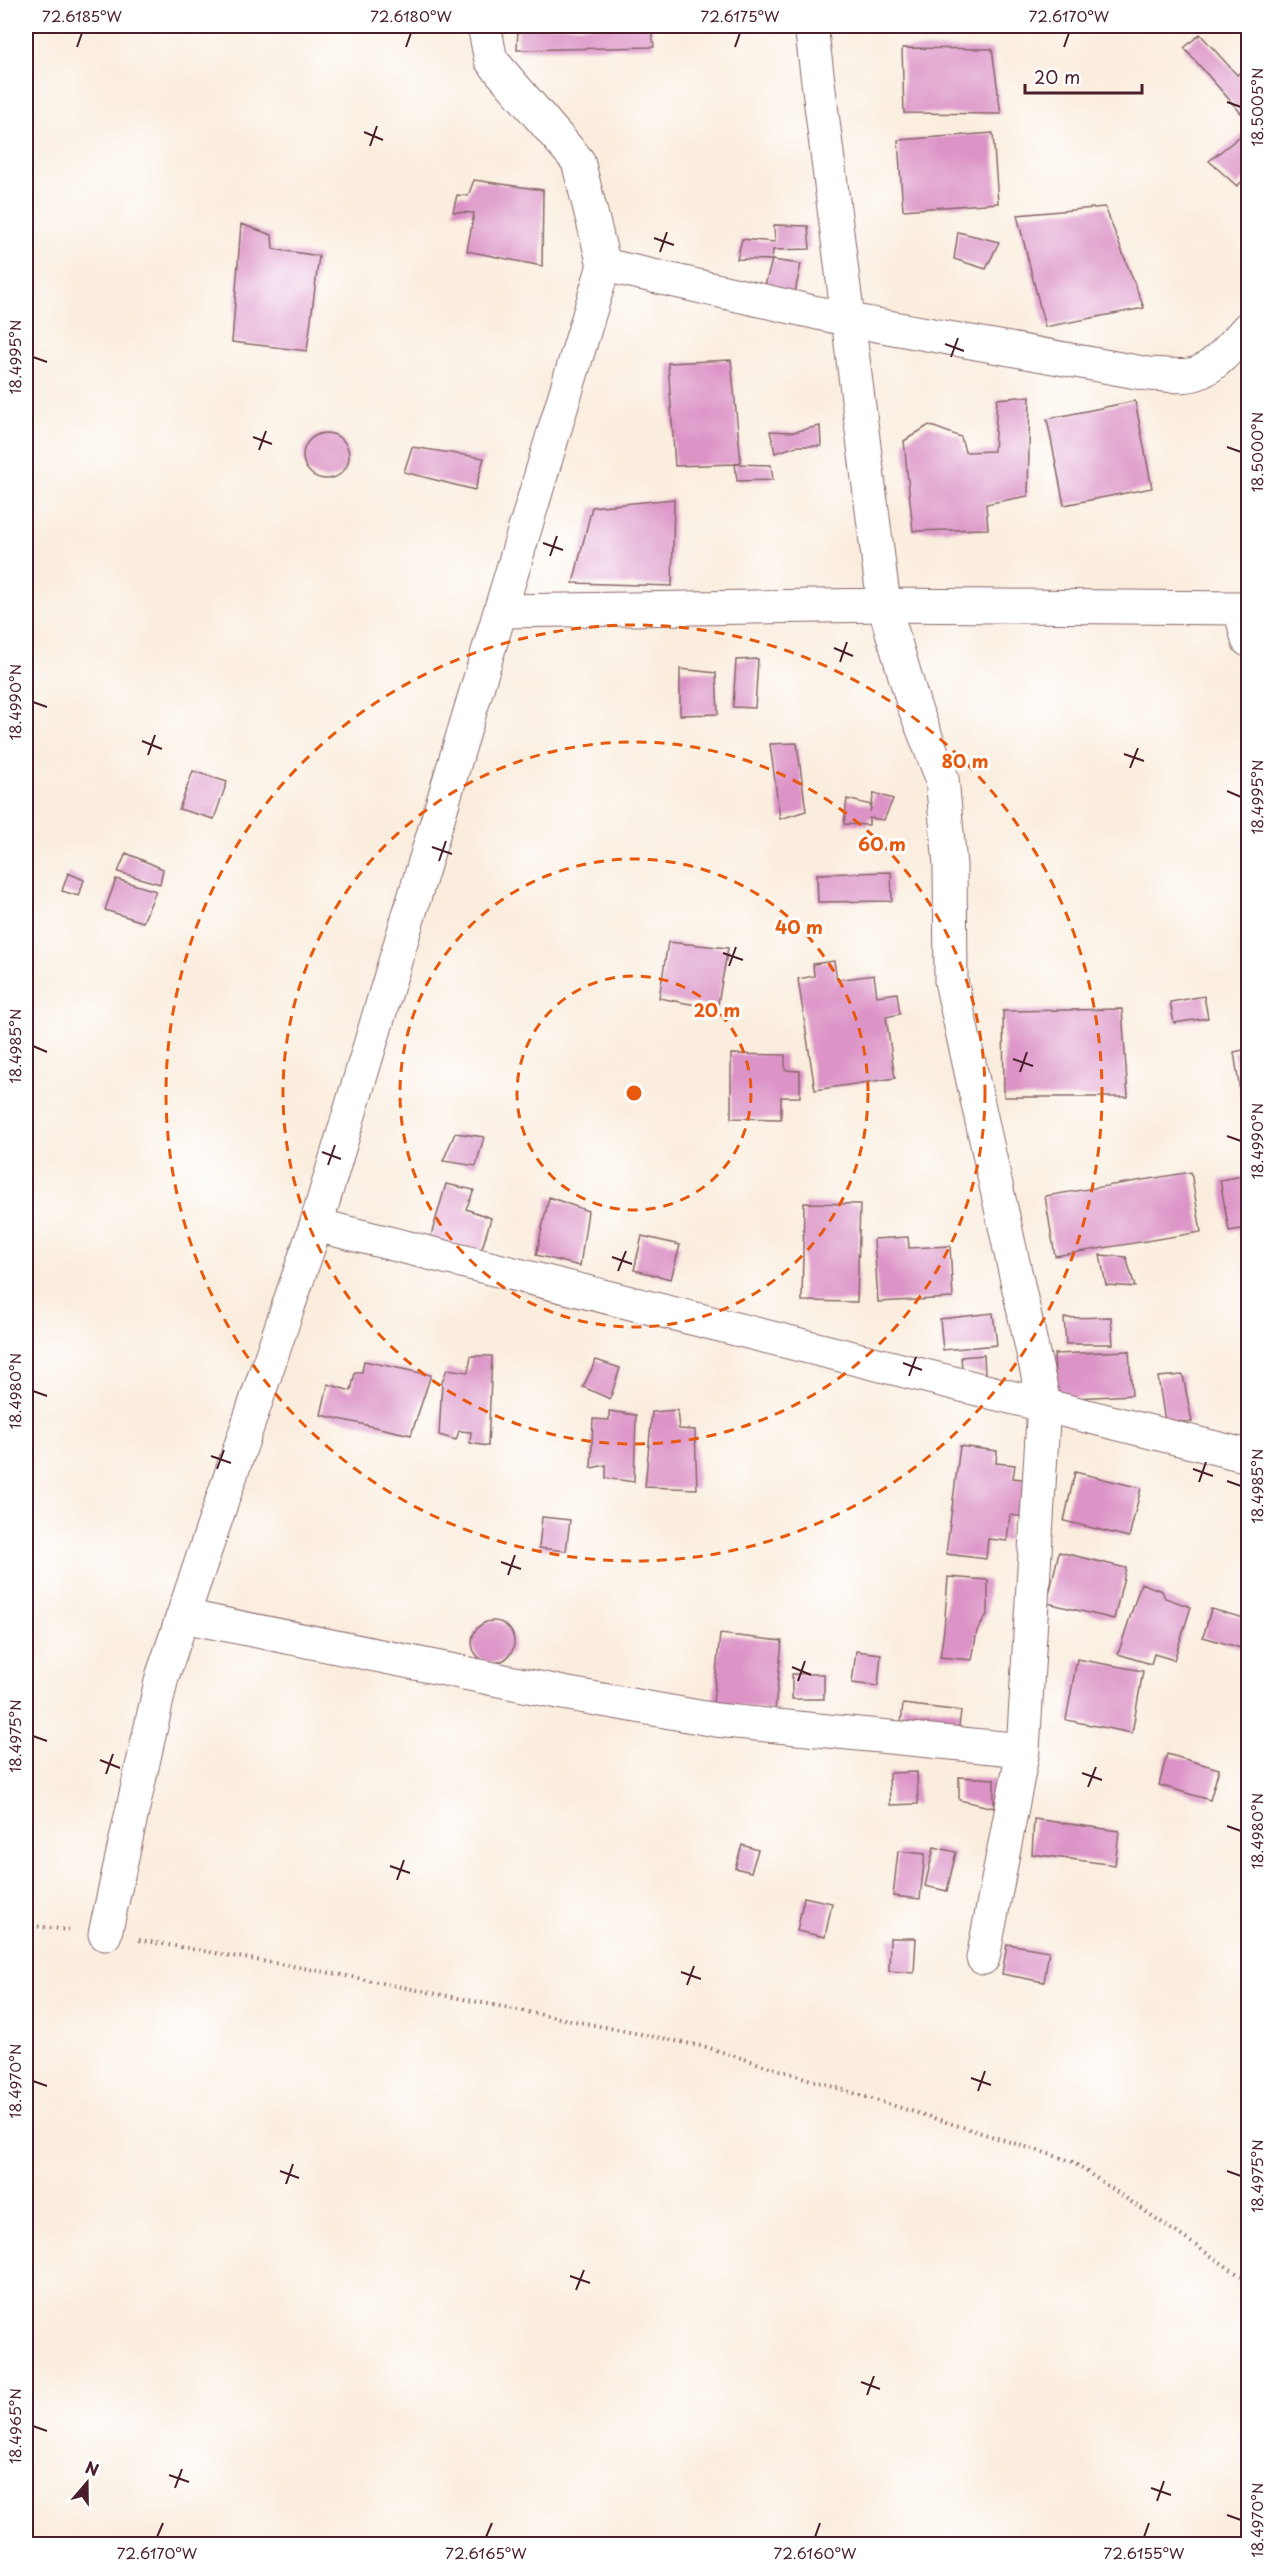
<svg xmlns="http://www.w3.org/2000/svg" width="1274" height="2570" viewBox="0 0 1274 2570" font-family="'Playpen Sans',sans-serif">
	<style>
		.building { fill: #dc93c6 }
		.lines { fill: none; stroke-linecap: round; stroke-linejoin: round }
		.minor-casing { stroke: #88676a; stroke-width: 35 }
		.path { stroke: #88676a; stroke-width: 4; stroke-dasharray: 1.5 4.5; stroke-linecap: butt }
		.minor { stroke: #fff; stroke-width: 33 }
		.ticks { fill: none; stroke: #4a1f2b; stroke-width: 2 }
		.ring { fill: none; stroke: #e8590c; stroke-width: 3; stroke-dasharray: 10 8 }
		.centre { fill: #e8590c; stroke: #fff; stroke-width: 3 }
		.ring-label { font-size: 18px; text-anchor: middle; font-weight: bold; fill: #e8590c; stroke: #fff; stroke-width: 6; stroke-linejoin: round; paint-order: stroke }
		.neatline { fill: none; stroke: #4a1f2b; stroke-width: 2 }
		.ticks-label { font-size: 15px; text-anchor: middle; fill: #4a1f2b }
	</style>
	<rect width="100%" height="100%" fill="#fff"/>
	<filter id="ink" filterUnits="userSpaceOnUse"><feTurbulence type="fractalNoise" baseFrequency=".0167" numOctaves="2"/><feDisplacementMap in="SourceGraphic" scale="12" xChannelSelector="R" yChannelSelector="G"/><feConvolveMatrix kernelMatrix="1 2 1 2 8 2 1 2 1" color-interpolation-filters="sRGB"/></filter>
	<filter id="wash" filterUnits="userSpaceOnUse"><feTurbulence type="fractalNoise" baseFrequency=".008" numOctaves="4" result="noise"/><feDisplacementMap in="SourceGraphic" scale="24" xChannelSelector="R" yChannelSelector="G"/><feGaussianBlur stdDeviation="1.35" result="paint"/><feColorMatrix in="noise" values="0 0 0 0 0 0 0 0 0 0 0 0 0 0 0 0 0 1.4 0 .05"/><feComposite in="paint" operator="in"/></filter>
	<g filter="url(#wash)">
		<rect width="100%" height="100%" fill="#faedde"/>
		<g id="blocks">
			<!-- building -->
			<path class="building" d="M518,26H651L654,47L517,50Z
				M1200,34L1237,75L1248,65V121L1184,48Z
				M902,48L992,49L1001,114L904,113Z
				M1248,130V176L1237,186L1209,161Z
				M993,133L998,203L903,210L898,140Z
				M474,180L543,190L542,266L467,251L474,213L453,212L457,195L468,196Z
				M1105,207L1144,308L1045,327L1017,215Z
				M241,224L272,235L273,249L319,256L307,351L232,342Z
				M774,225L808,226L810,249L773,250L772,260L801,264L794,297L764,289L772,260L737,259L742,239L775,242Z
				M958,232L999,242L986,269L954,259Z
				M731,360L741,462L735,464L675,466L668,363Z
				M1030,396L1028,496L986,504L988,529L913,531L904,441L929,425L961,437L965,452L994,451L997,399Z
				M1135,401L1152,488L1064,505L1047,419Z
				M820,426L821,446H797L775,453L770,431L793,432Z
				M303 456a23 23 0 1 1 46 0a23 23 0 1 1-46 0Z
				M412,447L484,458L475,490L404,472Z
				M735,464L771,465L773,480L737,481Z
				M674,499L672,586L573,583L592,507Z
				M758,659L755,708L733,707L736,660Z
				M680,669L716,673L718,714L680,715Z
				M797,743L806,811L780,819L770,744Z
				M193,771L227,782L214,819L179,809Z
				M874,793L893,799L884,820L869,818V825L844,824L847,799L871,805L870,812Z
				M126,853L163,869L160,884L118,872Z
				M891,872L892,901L818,902L817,874Z
				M68,873L84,880L79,896L62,891Z
				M116,879L156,891L143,922L105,910Z
				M668,942L728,948L717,1009L659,998Z
				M834,961L837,980L874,975L877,996L897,993L900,1014L886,1017L895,1078L815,1090L798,979L814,976L813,964Z
				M1204,996L1208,1018L1174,1023L1170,1002Z
				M1122,1009L1128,1097H1004L1003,1011Z
				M1248,1049V1103L1242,1104L1234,1052Z
				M731,1054L785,1055V1070L800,1071V1097H781V1119L731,1118Z
				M455,1133L484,1137L476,1166L443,1161Z
				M1191,1172L1201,1232L1055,1256L1045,1196Z
				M1248,1175V1228L1229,1231L1220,1180Z
				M446,1184L474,1190L466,1209L491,1218L481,1252L430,1239Z
				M549,1197L588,1211L580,1266L536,1255Z
				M804,1203L860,1204L857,1302L802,1301Z
				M642,1236L680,1245L671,1279L634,1270Z
				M908,1237L909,1248L950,1246L953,1298L878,1302L874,1239Z
				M1242,1237H1248V1282H1247Z
				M1100,1255L1126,1257L1135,1287L1106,1285Z
				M993,1313L997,1345L943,1350L940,1319Z
				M1111,1317L1113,1344H1066L1064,1318Z
				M1129,1351L1132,1395L1056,1399L1054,1354Z
				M984,1355L985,1374L962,1369L961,1357Z
				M471,1356H492L488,1446L470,1443L471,1432L459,1431L456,1440L439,1435L442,1382L447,1369L468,1372Z
				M596,1360L620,1368L610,1399L583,1387Z
				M364,1361L431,1375L411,1435L321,1415L328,1384L351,1391L355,1372H362Z
				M1183,1375L1192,1422L1165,1421L1158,1377Z
				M677,1410L679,1429L695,1430L697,1489L645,1487L652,1412Z
				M609,1411L636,1415L634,1482L606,1478V1465L591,1468L593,1419L609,1420Z
				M960,1446L997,1451L996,1463L1015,1465L1013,1478L1029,1480L1024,1517L1010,1515L1007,1541L988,1539L986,1559L946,1554Z
				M1075,1472L1141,1488L1129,1537L1064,1521Z
				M542,1517L570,1520L566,1551L539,1548Z
				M1059,1552L1126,1568L1114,1619L1047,1603Z
				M948,1577L988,1580V1613L977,1631L972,1660L940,1657L944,1630Z
				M1141,1583L1162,1591L1165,1598L1191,1607L1174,1660L1154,1654L1151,1664L1118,1654Z
				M1211,1609L1248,1619V1650L1203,1637Z
				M472 1642a21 21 0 1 1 42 0a21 21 0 1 1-42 0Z
				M720,1634L782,1641L775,1710L713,1703Z
				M856,1651L881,1654L878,1686L852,1683Z
				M1077,1659L1143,1671L1132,1733L1066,1720Z
				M792,1674H824V1699H792Z
				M903,1704L961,1711L957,1740L900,1733Z
				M1167,1754L1219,1769L1210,1800L1159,1785Z
				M917,1772L918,1804L890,1805L889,1773Z
				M959,1777L994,1779V1808L959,1800Z
				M1034,1819L1119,1831L1115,1865L1032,1854Z
				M742,1845L758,1850L751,1872L735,1868Z
				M934,1847L956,1852L947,1891L925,1886Z
				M898,1851L925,1854L920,1899L893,1896Z
				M804,1897L832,1903L825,1937L797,1931Z
				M890,1938H916L914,1973L889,1971Z
				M1007,1944L1049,1951L1044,1982L1002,1974Z"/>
		</g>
	</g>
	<g filter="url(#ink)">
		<use href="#blocks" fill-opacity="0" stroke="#88676a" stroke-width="1.5"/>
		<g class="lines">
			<defs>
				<path id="minor" d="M484,26L491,60L578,161L604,265L849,320L1148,374C1163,374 1185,379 1200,372C1219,363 1234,343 1248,328
					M811,26L884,605L914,706L942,778L950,865L951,981L1044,1403L1023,1750L983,1958
					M501,611L884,605L1240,608L1248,640
					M316,1225L1248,1456
					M183,1616L563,1693L716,1720L1023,1750
					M105,1934L162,1677L316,1225L604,265"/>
			</defs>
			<!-- minor casing -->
			<use href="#minor" class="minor-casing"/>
			<!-- path -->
			<path class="path" d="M26,1925L69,1930
				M139,1940L326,1972L706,2047L1071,2161L1248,2281"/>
			<!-- minor -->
			<use href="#minor" class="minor"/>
		</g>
	</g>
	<!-- ticks -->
	<path class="ticks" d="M77,47L82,33M406,47L411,33M735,47L740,33M1064,47L1069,33M1227,102L1241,107M364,132L383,140M370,146L377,126M654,238L674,245M660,252L667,232M945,344L964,351M33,357L47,362M951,357L958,338M253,437L272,444M1227,447L1241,452M259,450L266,431M543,543L563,550M550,556L557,536M834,648L853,656M840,662L847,642M33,702L47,707M142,741L162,749M1124,754L1144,761M148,755L155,735M1130,768L1138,748M1227,791L1241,797M432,847L452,854M439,861L446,841M723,953L743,960M729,966L736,947M33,1046L47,1052M1013,1059L1033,1066M1020,1072L1027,1052M1227,1136L1241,1141M322,1152L341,1159M328,1165L335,1145M612,1257L632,1264M618,1271L626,1251M903,1363L922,1370M909,1376L916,1357M33,1391L47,1396M211,1456L231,1463M217,1469L224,1450M1193,1469L1213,1476M1227,1481L1241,1486M1199,1482L1206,1462M501,1562L521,1569M508,1575L515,1555M792,1667L811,1675M798,1681L805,1661M33,1736L47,1741M100,1760L120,1768M1082,1773L1102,1780M106,1774L113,1754M1088,1787L1096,1767M1227,1826L1241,1831M390,1866L410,1873M397,1880L404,1860M681,1972L701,1979M687,1985L694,1966M971,2078L991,2085M33,2081L47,2086M978,2091L985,2071M280,2171L299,2178M1227,2171L1241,2176M286,2184L293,2164M570,2276L590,2283M576,2290L584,2270M861,2382L880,2389M867,2395L874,2376M33,2426L47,2431M169,2475L189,2482M175,2488L182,2469M1151,2488L1171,2495M1157,2501L1164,2481M1227,2515L1241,2520M157,2537L163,2523M486,2537L492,2523M815,2537L820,2523M1144,2537L1149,2523"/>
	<!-- distance rings -->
	<g class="ring">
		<circle cx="634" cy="1093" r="117"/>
		<circle cx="634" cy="1093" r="234"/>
		<circle cx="634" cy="1093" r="351"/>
		<circle cx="634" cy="1093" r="468"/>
	</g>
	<circle cx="634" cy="1093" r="9" class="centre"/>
	<g class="ring-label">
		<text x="965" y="768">80 m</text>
		<text x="882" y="851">60 m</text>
		<text x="799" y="934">40 m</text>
		<text x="717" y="1017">20 m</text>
	</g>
	<!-- margin -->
	<rect width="1274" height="2570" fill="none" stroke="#fff" stroke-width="66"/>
	<!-- north arrow -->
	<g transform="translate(87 2483) rotate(20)" stroke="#ffffff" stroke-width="4.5" paint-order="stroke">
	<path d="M0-4.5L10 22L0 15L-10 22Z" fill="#4a1f2b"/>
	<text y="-9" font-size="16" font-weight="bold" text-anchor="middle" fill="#4a1f2b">N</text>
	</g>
	<!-- scale -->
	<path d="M1025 84v9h117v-9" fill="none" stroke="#4a1f2b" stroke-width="3"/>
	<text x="1034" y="84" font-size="18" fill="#4a1f2b" stroke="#ffffff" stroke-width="4.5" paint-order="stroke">20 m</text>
	<rect x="33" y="33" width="1208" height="2504" class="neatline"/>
	<g class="ticks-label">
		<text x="82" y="22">72.6185°W</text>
		<text x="411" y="22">72.6180°W</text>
		<text x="740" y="22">72.6175°W</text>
		<text x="1069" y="22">72.6170°W</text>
		<text transform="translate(1258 107) rotate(-90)" y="5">18.5005°N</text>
		<text transform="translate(16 357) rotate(-90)" y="5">18.4995°N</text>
		<text transform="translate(1258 452) rotate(-90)" y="5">18.5000°N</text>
		<text transform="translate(16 702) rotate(-90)" y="5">18.4990°N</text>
		<text transform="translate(1258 797) rotate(-90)" y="5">18.4995°N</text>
		<text transform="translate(16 1046) rotate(-90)" y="5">18.4985°N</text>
		<text transform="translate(1258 1141) rotate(-90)" y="5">18.4990°N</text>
		<text transform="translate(16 1391) rotate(-90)" y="5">18.4980°N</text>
		<text transform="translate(1258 1486) rotate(-90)" y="5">18.4985°N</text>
		<text transform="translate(16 1736) rotate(-90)" y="5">18.4975°N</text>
		<text transform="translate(1258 1831) rotate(-90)" y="5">18.4980°N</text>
		<text transform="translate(16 2081) rotate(-90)" y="5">18.4970°N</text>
		<text transform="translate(1258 2176) rotate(-90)" y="5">18.4975°N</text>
		<text transform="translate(16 2426) rotate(-90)" y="5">18.4965°N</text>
		<text transform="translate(1258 2520) rotate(-90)" y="5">18.4970°N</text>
		<text x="157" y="2559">72.6170°W</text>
		<text x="486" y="2559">72.6165°W</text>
		<text x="815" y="2559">72.6160°W</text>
		<text x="1144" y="2559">72.6155°W</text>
	</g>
</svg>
